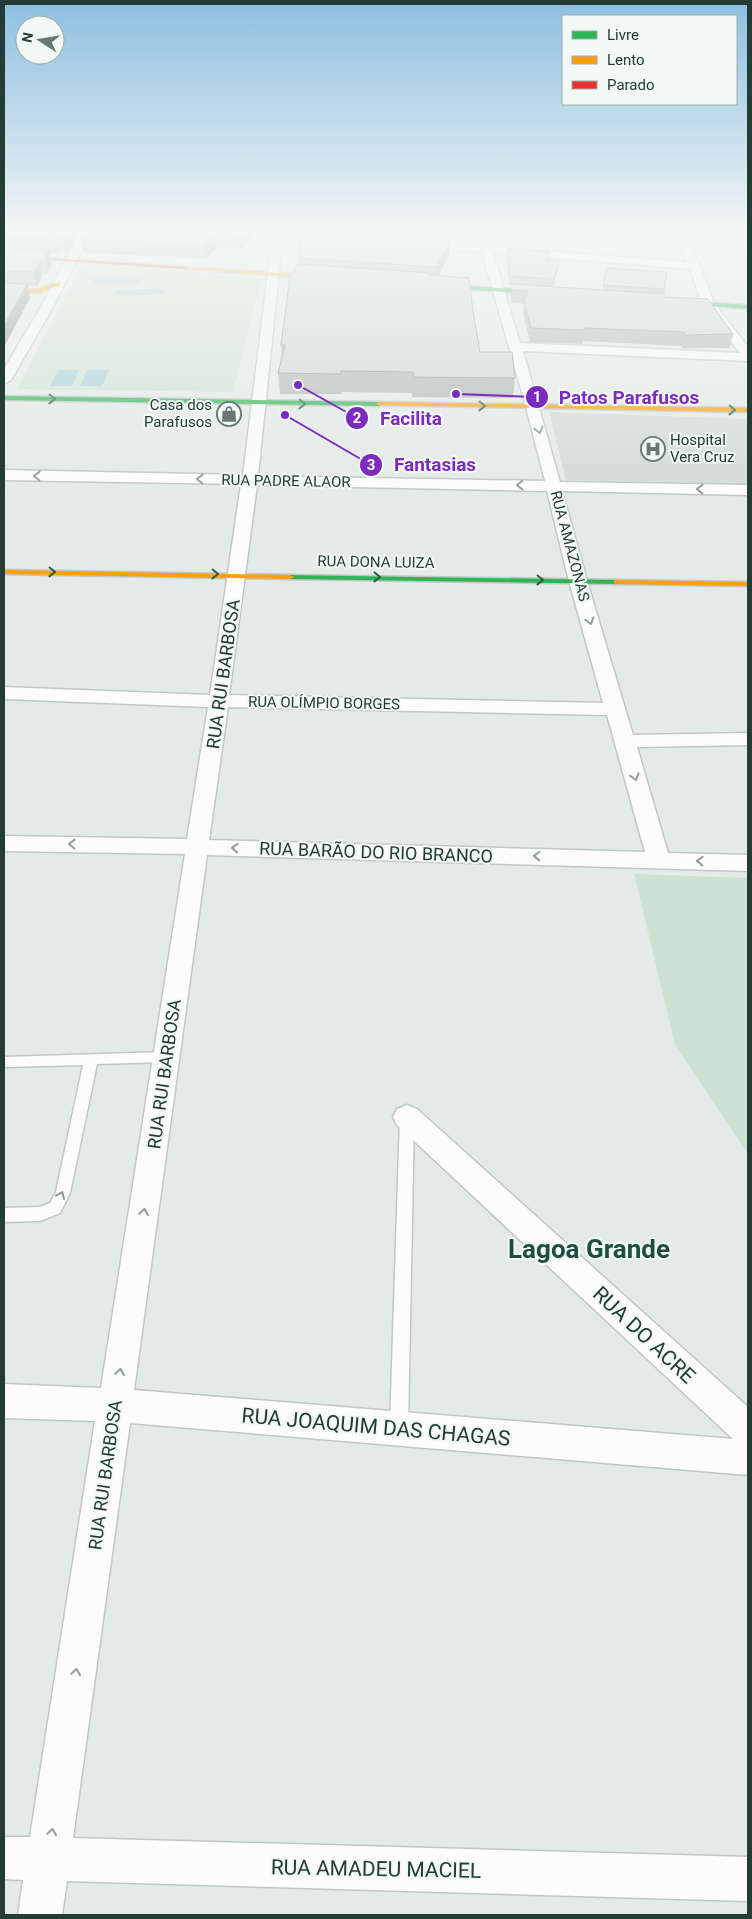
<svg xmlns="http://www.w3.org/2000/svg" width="752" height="1919" viewBox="0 0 752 1919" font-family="Roboto,sans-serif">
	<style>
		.built { fill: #d2dbd7 }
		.green { fill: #cee2d4 }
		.water { fill: #a6d0d6 }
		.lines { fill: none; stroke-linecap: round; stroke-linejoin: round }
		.lane-casing { stroke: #c1c7c4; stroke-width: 3 }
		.street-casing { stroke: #c1c7c4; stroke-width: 3 }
		.fast-casing { stroke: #c0c7c4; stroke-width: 3 }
		.slow-casing { stroke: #c0c7c4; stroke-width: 3 }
		.jam-casing { stroke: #c0c7c4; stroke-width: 3 }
		.lane { fill: #fbfcfb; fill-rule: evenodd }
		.street { fill: #fbfcfb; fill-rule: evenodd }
		.fast { fill: #30b455; fill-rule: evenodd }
		.slow { fill: #ff9f0a; fill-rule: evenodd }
		.jam { fill: #e5322d; fill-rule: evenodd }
		.wall { fill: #b1b5b4 }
		.shaded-wall { fill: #909492 }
		.building { fill: #ced3d1; stroke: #909492 }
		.oneway { stroke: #27603f }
		.oneway2 { stroke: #8f9c98 }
		.labels { text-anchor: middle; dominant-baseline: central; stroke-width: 4; stroke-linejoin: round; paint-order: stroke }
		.far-poi-label { font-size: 15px; fill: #233c35; stroke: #f2f8f5; text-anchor: end }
		.far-street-label { font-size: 15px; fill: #233c35; stroke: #f2f8f5 }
		.street-label { font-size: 18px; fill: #233c35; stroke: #f2f8f5 }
		.near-street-label { font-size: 21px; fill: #233c35; stroke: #f2f8f5 }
		.near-district-label { font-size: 26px; font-weight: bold; fill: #1f4d41; stroke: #f2f8f5 }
		.leader { fill: none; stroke: #7b2cbf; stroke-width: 2 }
		.callout-dot { fill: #7b2cbf; stroke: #f2f8f5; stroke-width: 2 }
		.mark-label { font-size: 15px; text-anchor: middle; font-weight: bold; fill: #fff }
		.callout-label { font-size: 19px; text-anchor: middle; font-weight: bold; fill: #7b2cbf; stroke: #f2f8f5; stroke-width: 4; stroke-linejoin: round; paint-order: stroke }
	</style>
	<rect width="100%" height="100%" fill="#e4eae7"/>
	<!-- built -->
	<path class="built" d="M549,412L748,419V485L566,480Z"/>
	<!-- green -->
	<path class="green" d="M82,265L262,278L233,392L17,389Z
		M634,874L748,878V1154L675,1044Z"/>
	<!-- water -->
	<path class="water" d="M95,277H143L139,285H90Z
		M157,288L166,291C159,296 123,297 114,293C120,289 148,289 157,288Z
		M58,370H79L72,386H50Z
		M87,370H109L102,386H80Z"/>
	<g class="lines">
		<defs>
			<path id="lane" d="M167,1052L172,1053L174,1057L172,1061L167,1062L97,1064L70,1193L60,1213L40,1221L4,1222V1208L40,1207L50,1203L56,1192L83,1065L4,1067V1057Z
				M407,1111L412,1113L414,1117L408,1427L405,1433L399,1436L393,1433L390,1427L400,1117L402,1113Z"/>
			<path id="street" d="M81,232H91L53,307L11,380L4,384V369L41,307Z
				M273,232H283L258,476L545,481L526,407L482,252L417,247L413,246L412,244L413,242L480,246L476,232H486L491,247L688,262L674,235L669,232L748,233V239L685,236L700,266L714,303L748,347V361L523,351L560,482L748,485V495L562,491L587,581L633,735L748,733V745L637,747L668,853L748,855V871L207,855L134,1390L733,1439L397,1125L393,1117L397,1109L407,1105L417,1109L748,1407V1475L130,1423L73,1838L748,1857V1901L67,1881L62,1915H18L23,1880L4,1879V1837H30L95,1421L4,1418V1384L101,1388L185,854L4,851V836L187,839L208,707L4,699V687L210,695L241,484L4,480V470L243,475ZM493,253L690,269L702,304L740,353L520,343ZM257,485L547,491L569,581L603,703L229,695ZM228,707L607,715L645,852L209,840Z"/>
			<path id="fast" d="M433,284L547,291L550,293L547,295L431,287Z
				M675,300L748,305V309L673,303Z
				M4,396L379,402L382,404L379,406L4,400Z
				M287,575L617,580L621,582L617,584L290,579L286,577Z"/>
			<path id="slow" d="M186,267L328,276L331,278L328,280L184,269Z
				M59,282L61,285L39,293H4V290L38,289Z
				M379,402L748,408V412L377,405V403Z
				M4,570L290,575L294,577L290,579L4,574Z
				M614,580L748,582V586L617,584H614Z"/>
			<path id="jam" d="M4,255L186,267L188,268L186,269L4,257Z"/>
		</defs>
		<!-- lane casing -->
		<use href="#lane" class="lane-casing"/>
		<!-- street casing -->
		<use href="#street" class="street-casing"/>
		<!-- fast casing -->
		<use href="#fast" class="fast-casing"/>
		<!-- slow casing -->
		<use href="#slow" class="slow-casing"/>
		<!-- jam casing -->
		<use href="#jam" class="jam-casing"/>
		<!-- lane -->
		<use href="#lane" class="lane"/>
		<!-- street -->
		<use href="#street" class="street"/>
		<!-- fast -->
		<use href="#fast" class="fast"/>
		<!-- slow -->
		<use href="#slow" class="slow"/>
		<!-- jam -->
		<use href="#jam" class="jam"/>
	</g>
	<!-- wall -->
	<path class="wall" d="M4,232H79L68,252L58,251L57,254L49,253L51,265L47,274H43L37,286H28L30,298L4,347Z
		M84,232H257L241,249L217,248L206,258L83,253L80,239Z
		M507,249L548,261H559L558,269L553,287L602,290L603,285L667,272L664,297L733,334L730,348H682L681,346L583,341V344L530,342L523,313L524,304L511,303V297L512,285H509L506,257Z
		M449,255L438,276L473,312L480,352L515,378L513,398L412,397V393L341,392V394H280L278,373L282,360L281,345L299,264V258Z"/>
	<!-- shaded-wall -->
	<path class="shaded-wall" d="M69,232H79L68,252L66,238Z
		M243,232H257L241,249L239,236Z
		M215,234L217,248L206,258L204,245Z
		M56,238L58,251L57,254L55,240Z
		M450,243L449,255L436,280V267Z
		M49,251L51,265L47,274L44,260Z
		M41,260L43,274L37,286L34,272Z
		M559,261L558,269L553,288L554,279Z
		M27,284L30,298L4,347V326Z"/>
	<!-- building -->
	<path class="building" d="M4,232H69L66,238H56L55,240L4,237Z
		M84,232H243L239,236L215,234L204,245L80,239Z
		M300,232H335L442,240L450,243L436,267L299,258Z
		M4,248L49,251L44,260H41L34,272H4Z
		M507,249L550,252L547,261H559L554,279L510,276Z
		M298,264L430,273L429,275L469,278L473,312L480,352H512L515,378L413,377V372L341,371V374L278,373L285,345H281L290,276Z
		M607,268L667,272L664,289L603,285Z
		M4,283L27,284L4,326Z
		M512,284L664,294V297L708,299L733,334L685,335L684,332L584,328V330L531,328L524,300L528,291L512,290Z"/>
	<!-- one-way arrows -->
	<defs><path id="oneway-chevron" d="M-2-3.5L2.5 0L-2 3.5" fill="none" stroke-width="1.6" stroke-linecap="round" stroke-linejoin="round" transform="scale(1.25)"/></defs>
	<g class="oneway">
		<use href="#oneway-chevron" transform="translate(52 399) rotate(1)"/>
		<use href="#oneway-chevron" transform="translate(302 404) rotate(1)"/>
		<use href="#oneway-chevron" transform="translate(482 406) rotate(1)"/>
		<use href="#oneway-chevron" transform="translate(732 410) rotate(1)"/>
		<use href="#oneway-chevron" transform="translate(52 572) rotate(1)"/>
		<use href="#oneway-chevron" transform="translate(215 574) rotate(1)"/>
		<use href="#oneway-chevron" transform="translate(377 577) rotate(1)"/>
		<use href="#oneway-chevron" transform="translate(540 580) rotate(1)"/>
	</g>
	<g class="oneway2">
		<use href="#oneway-chevron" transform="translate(539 430) rotate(75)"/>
		<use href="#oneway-chevron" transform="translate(37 476) rotate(-179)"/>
		<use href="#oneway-chevron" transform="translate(200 479) rotate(-179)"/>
		<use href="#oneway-chevron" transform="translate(520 485) rotate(-179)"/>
		<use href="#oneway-chevron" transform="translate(700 489) rotate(-179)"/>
		<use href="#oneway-chevron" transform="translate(590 621) rotate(74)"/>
		<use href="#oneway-chevron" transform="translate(635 777) rotate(74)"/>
		<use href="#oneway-chevron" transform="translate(72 844) rotate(-179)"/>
		<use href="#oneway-chevron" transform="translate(235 848) rotate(-178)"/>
		<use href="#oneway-chevron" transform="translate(537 856) rotate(-178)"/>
		<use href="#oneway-chevron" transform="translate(700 861) rotate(-178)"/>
		<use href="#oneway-chevron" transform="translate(61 1195) rotate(-67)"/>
		<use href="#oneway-chevron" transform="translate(144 1212) rotate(-82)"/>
		<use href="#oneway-chevron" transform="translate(120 1372) rotate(-82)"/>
		<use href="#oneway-chevron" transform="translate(76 1672) rotate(-82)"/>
		<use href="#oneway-chevron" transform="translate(52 1832) rotate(-82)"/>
	</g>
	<!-- sky -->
	<linearGradient id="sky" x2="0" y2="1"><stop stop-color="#8dbfe1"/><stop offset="0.46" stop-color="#f3f6f4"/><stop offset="1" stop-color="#f3f6f4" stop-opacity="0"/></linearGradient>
	<rect width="752" height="501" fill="url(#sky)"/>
	<!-- icons -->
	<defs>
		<symbol id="shop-ring" viewBox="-11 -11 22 22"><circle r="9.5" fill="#f2f8f5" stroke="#677973" stroke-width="1.5"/><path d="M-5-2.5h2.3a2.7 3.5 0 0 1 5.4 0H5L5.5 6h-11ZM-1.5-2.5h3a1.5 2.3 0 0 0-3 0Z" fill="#677973"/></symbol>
		<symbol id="hospital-ring" viewBox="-11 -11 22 22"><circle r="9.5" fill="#f2f8f5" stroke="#677973" stroke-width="1.5"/><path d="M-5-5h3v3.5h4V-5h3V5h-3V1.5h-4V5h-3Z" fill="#677973"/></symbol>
	</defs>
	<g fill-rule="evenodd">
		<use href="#shop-ring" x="215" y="400" width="28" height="28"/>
		<use href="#hospital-ring" x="639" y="435" width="28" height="28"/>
	</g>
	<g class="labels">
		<!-- far-poi labels -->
		<g class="far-poi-label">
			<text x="212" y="405">Casa dos<tspan x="212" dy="17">Parafusos</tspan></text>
			<text x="670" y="440" text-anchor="start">Hospital<tspan x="670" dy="17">Vera Cruz</tspan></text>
		</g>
		<!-- far-street labels -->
		<g class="far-street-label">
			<text transform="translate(286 481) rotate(1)">RUA PADRE ALAOR</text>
			<text transform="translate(570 546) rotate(75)">RUA AMAZONAS</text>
			<text transform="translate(376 562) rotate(1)">RUA DONA LUIZA</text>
			<text transform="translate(324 703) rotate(1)">RUA OLÍMPIO BORGES</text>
		</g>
		<!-- street labels -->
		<g class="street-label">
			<text transform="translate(223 674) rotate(-82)">RUA RUI BARBOSA</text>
			<text transform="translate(376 852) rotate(2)">RUA BARÃO DO RIO BRANCO</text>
			<text transform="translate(164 1074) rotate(-82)">RUA RUI BARBOSA</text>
			<text transform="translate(105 1475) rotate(-82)">RUA RUI BARBOSA</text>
		</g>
		<!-- near-street labels -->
		<g class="near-street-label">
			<text transform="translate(644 1335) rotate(43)">RUA DO ACRE</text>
			<text transform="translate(376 1427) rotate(5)">RUA JOAQUIM DAS CHAGAS</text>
			<text transform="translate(376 1869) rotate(1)">RUA AMADEU MACIEL</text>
		</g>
		<!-- near-district labels -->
		<g class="near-district-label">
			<text x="589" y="1249">Lagoa Grande</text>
		</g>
	</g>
	<!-- callouts -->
	<path class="leader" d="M456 394L537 397M298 385L357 418M285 415L371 465"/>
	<g class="callout-dot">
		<circle cx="456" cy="394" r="5"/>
		<circle cx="298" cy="385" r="5"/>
		<circle cx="285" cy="415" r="5"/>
		<circle cx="537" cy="397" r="12"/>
		<circle cx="357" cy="418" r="12"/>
		<circle cx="371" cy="465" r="12"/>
	</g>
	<g class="mark-label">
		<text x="537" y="402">1</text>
		<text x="357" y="423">2</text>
		<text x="371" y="470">3</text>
	</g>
	<g class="callout-label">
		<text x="629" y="404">Patos Parafusos</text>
		<text x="411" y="425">Facilita</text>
		<text x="435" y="471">Fantasias</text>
	</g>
	<!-- border -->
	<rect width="752" height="1919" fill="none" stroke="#233c35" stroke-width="10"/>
	<!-- legend -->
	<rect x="562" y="15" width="175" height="90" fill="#f2f8f5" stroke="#9fada8"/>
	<rect x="572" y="31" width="25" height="8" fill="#30b455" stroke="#9fada8"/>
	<text x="607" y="40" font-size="15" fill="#233c35">Livre</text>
	<rect x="572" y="56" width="25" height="8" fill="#ff9f0a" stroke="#9fada8"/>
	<text x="607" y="65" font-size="15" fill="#233c35">Lento</text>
	<rect x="572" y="81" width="25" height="8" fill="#e5322d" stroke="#9fada8"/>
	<text x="607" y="90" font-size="15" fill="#233c35">Parado</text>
	<!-- north arrow -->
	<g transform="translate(40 40) rotate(282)"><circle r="24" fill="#f2f8f5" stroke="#9fada8"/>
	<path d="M0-4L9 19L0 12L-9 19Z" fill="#677973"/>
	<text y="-8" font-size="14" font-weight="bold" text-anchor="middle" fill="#233c35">N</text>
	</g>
</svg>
